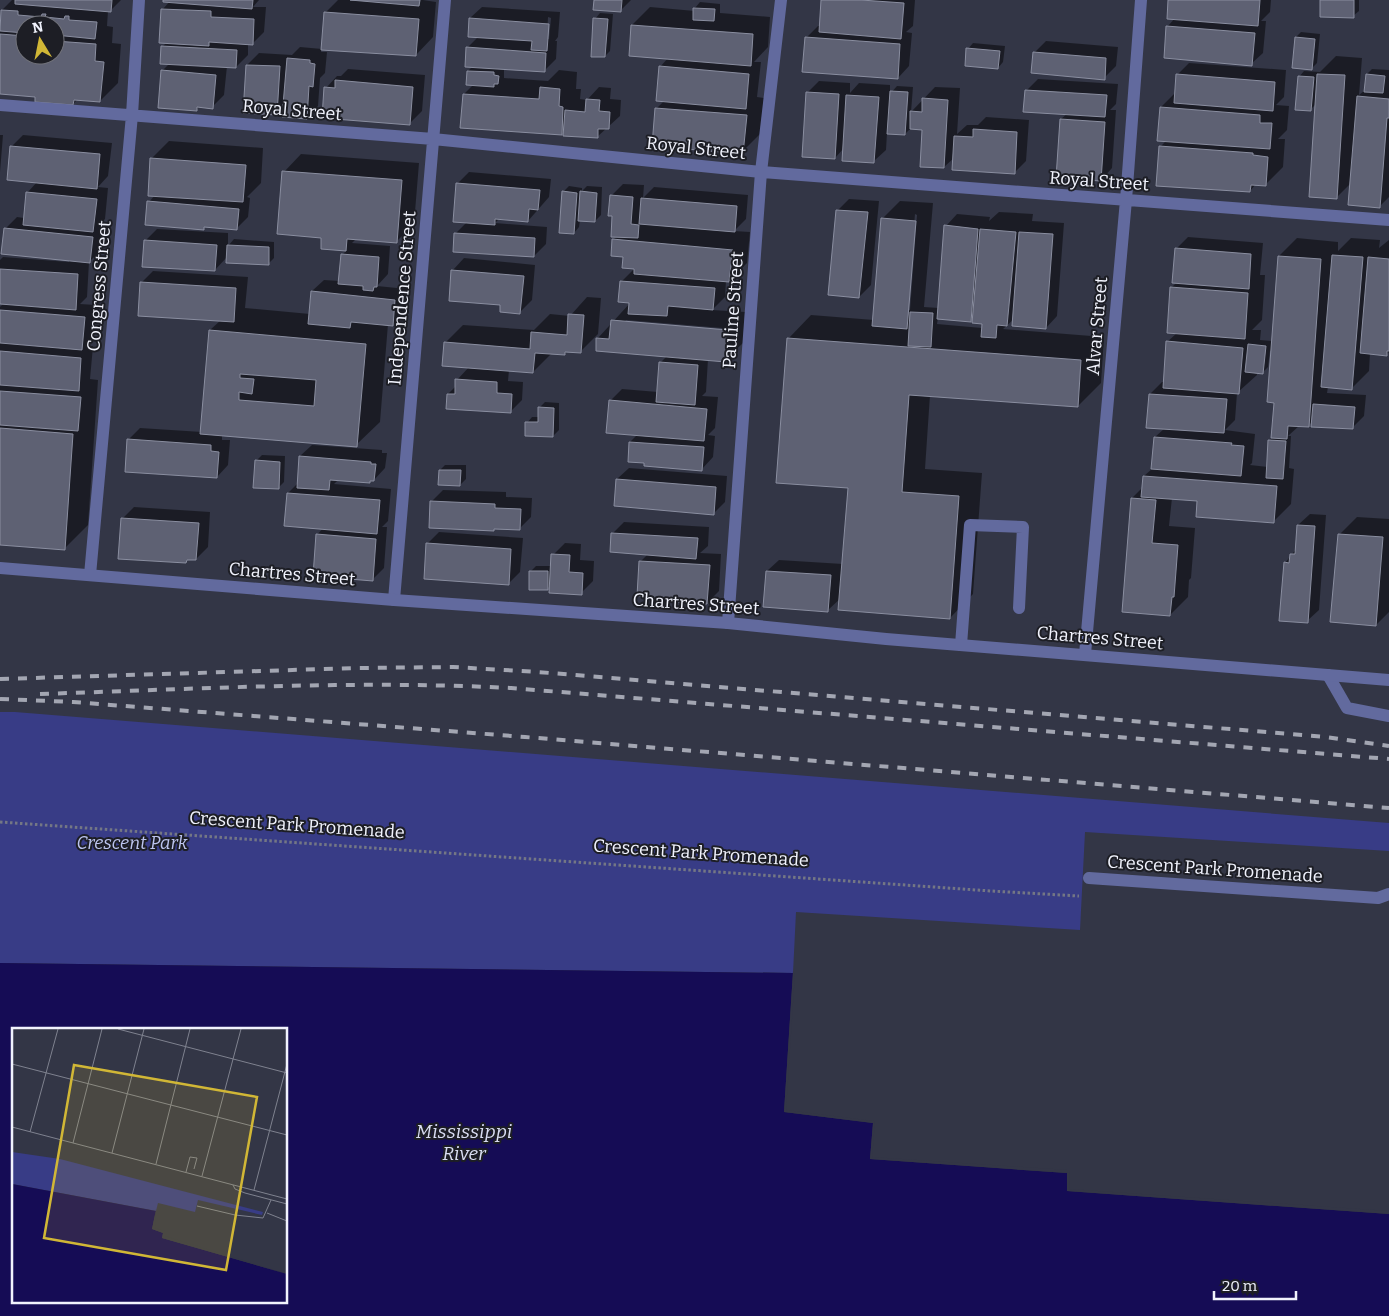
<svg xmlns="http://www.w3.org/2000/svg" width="1389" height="1316" viewBox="0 0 1389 1316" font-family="Bitter,serif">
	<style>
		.green { fill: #383c86 }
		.water { fill: #150c55; fill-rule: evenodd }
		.pier { fill: #333646 }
		.shadow { fill: #0007; fill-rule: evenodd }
		.building { fill: #5e6173; stroke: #8a8ea0; fill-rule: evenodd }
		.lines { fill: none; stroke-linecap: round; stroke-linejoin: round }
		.path { stroke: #747785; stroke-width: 3; stroke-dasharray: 2.5 2.5; stroke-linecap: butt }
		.service { stroke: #626a9e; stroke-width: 12 }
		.minor { stroke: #626a9e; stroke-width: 12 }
		.tertiary { stroke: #626a9e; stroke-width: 12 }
		.rail { stroke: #a3a6b2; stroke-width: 4; stroke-dasharray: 9 9; stroke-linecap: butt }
		.labels { text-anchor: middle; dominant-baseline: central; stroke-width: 4; stroke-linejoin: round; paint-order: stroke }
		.street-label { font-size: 18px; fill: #f1f3fd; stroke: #1d1e25 }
		.park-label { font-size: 18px; font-style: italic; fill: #bdc5f0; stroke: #1d1e25 }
		.water-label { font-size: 19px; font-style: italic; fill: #d9ddf3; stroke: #1d1e25 }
		.inset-road { fill: none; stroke: #7f828f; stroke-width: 1 }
		.view { fill: #d1b736; fill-opacity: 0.15; stroke: #d1b736; stroke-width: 2.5 }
		.inset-edge { fill: none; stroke: #f1f3fd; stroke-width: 2.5 }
	</style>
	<rect width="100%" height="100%" fill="#333646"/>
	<!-- green -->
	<path class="green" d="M0,712H15L1389,823V851L1085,832L1080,930L796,912L793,973L0,963Z"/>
	<!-- water -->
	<path class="water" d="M0,963L793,973L784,1112L873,1123L870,1159L1067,1173V1191L1389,1214V1316H0ZM14,1030H286V1302H14Z"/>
	<!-- pier -->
	<path class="pier" d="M793,971L795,973L786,1110L874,1121L875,1123L872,1157L1068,1170L1070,1172L1069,1189L1389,1211V1214L1067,1191V1173L870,1159L873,1123L784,1112Z"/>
	<!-- shadow -->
	<path class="shadow" d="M12,0H121L110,11H108L107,26L113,27L112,43L121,44L118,83L100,101L78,99L73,104L36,96L0,93V23L2,10ZM25,25H55V55H25Z
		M164,0H259L253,7H266L264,32L252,44L248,43V55L236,67L227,66L224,95L212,107L200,106L196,110L162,71L170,63L163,46L166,43L163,9L170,1Z
		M338,0H423L436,2L433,37L416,55L325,13Z
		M595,0H631L621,10Z
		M822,0H915L913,26L906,32L912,33L909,66L898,78L806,38L818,26H821Z
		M1170,0H1271L1270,12L1261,21H1266L1263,53L1251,64L1168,26L1175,18Z
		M1322,0H1359V11L1353,16Z
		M700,2L720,4V13L770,17L768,47L754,62H761L757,97L764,98L760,134L742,152L657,108L664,101L660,67L668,58L632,25L650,7L695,11V8Z
		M482,7L560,12L558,37L555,41H557L556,59L544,71L504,68V78L548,81L559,70L577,72L576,89H581L580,99L587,100L599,87L611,88L610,99L621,100L620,116L597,137L565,131L561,134L464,94L474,84L468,71L473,66L467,48L479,36L470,18ZM548,17L551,18L549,39H547Z
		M600,13L613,14L610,51L605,56L595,19Z
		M1301,32L1320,34L1317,63L1311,69L1296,37Z
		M1046,41L1118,47L1116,66L1104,78L1034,53Z
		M973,43L1005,46L1003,62L998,68L968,49Z
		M300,47L322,49L321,52H327L325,73L320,78L318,106L306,118L285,106L277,114L247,65L259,53L292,55Z
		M1336,56L1362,58L1359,95L1365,90L1367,74L1372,69L1389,70V197L1379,207L1351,183L1336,198L1316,104L1310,110L1299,77L1304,71L1320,72Z
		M1189,63L1286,70L1284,97L1276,105L1289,106L1287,130L1278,139H1285L1283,167L1265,185L1256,184L1250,191L1160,147L1167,140L1161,107L1176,92L1177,75Z
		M348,69L425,75L422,111L410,123L326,88L337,76H341Z
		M1038,79L1118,84L1116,104L1110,110H1116L1112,168L1101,180L1061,119L1068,113L1026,91Z
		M819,81L850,83V93L859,83L890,85V94L897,86L913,87L911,112L935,87L960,88L957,134L967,125H978L986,117L1029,120L1026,161L1014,173L954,158L944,167L924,129L911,128L905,134L887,133L886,150L874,161L844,148L835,158L808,92Z
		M0,135H3L0,172Z
		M23,135L112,143L108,176L98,187L108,188L105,219L99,225H104L102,249L89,262L87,297L80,304L96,305L93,337L85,346H93L90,379L98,380L88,525L64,549L0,544V307L4,303H0V260L3,257L69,262V259L5,229L17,217L24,218L27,193L37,182L11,147Z
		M169,141L263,148L261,183L247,197L250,198L248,217L236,229L206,226L203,228L149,202L155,195L151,159Z
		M301,154L419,163L414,224L396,242L356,239L352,243L390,246L388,274L377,286L407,289L404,313L393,325L388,324L380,422L356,445L222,435V440H230L228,465L217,477L128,440L140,428L202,432L210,330L221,320L141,283L153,271L248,277L245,308L310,314L312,291L324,280L340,281L342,255L347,250L322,248L323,236L284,172Z
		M469,172L551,179L549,197L528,221L499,219L495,223L547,227L546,244L534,256L456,233L467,222L457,184Z
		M623,184L644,185L643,198L654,187L748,195L746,219L734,231L750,232L747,263L729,281H726L725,297L712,310L745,312L743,343L725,360L708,359L706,392L702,396L718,397L715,428L708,435L715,436L713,457L702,469L630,442L638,434L610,401L622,389L658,392L660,363L667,356L598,338L631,302L621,282L635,268L613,240L617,236L611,196ZM626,320L734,329V332L624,323Z
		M569,186L582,188V191L587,186L602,187L601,215L595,221L580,220L579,227L574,233L563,192Z
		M849,199L879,201L871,285L859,297L837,211Z
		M900,201L933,203L924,307L939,308L946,226L957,214L990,217L989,221L999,212L1033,214L1032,221L1064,223L1057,316L1046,328L1014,319L1003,329L1104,337L1101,383L1078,406L930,395L925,469L982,473L973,594L950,618L841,598L828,610L767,571L779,560L843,564L849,487L788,339L811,315L874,320L882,219ZM915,214L917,215L910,310H907ZM938,318L970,321L973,318L983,323L982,328L937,324Z
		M157,229L228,233V246L234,239L274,242V258L268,264L227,257L215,270L145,241Z
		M1188,237L1263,243L1260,275H1265L1262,320L1252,330H1261L1260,340L1273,341L1279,256L1297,238L1338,242V251L1351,238L1380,240L1379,248L1389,240V352L1386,355L1370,353L1369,371L1351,389L1328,387L1327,393L1366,395L1364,416L1352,428L1313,421L1308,426H1299L1288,436H1291L1289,468L1294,469L1291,504L1273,522L1198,500L1172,498L1169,526L1195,528L1191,578L1189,580L1188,597L1170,615L1132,498L1143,487L1144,476L1153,468L1155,437L1165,428L1150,394L1162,382H1164L1167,342L1177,333L1171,288L1177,282L1176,249ZM1270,351H1272L1275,401L1272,438L1269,441L1268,467L1250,465L1252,463L1255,434L1225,430L1235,420L1237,393L1257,375V372L1262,373L1268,367Z
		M464,258L535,265L532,300L520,312L502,304L453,270Z
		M587,297L601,298L598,334L580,352L568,350L565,354H551L533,372L509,370L508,381L523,382L522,400L510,412L448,394L456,386L457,380L469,367L445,343L463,325L534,330L550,314L570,316Z
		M545,402L559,403V430L553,436L527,423L532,417H539V408Z
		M312,445L382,450V453H387L385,468L374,480L339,479L334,484L391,489L388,521L382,527H387L384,568L372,580L317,535L323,528L288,493L298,483L300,456Z
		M262,455L285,456L284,482L278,488L256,461Z
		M445,465H466V479L460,485L440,470Z
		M629,468L727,476L725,502L713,514L617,479Z
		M443,490L506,492V497L532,498L531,517L519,529L431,502Z
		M134,507L210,512L208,547L196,559L189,558L186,562L122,519Z
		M1310,514L1326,515L1319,610L1307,621L1285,563L1297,548L1298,525Z
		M1357,517L1389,519V612L1376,625L1339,535Z
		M624,522L709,527L708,546L700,553L721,554L719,591L707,603L651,596L641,561L648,554L612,534Z
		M439,532L523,538L520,572L508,584L427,544Z
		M565,543L581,544L580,560L594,561L593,581L581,593L551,585L547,589L531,571L536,566H552L553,555Z"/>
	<!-- building -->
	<path class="building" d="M15,0H112L111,12L15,4Z
		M163,0H253L252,9L163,2Z
		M350,0H420L419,6Z
		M594,0H622L621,12L593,10Z
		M821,0H861L904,3L901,39L819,32Z
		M1168,0H1260L1258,26L1167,19Z
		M1320,0H1354V18L1320,17Z
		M693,8L715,9L714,21L693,20Z
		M161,9L211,11V17L254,19L253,45L209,42V46L159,43Z
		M1,10L18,11V15L41,17L42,14H46L45,17L64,19L65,16H69V20L97,22L95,39L55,35V25H25V33L0,31Z
		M324,12L419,19L416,56L321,50Z
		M469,18L549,24L547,51L531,50L532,41L468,37Z
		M593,18L608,19L605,57H591Z
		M631,25L753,34L751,66L629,56Z
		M1166,26L1255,33L1252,66L1164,58Z
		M0,34L25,36V55H55V41L96,44L95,61L104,62L100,102L74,100L73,105L35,102V97L0,94Z
		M805,37L900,44L898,79L802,72Z
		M1295,37L1315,39L1312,70L1292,68Z
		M161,46L237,50L236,68L160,64Z
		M466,47L546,53L545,72L465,67Z
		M966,48L1000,51L998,69L965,66Z
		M1033,52L1106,58L1105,80L1031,73Z
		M287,58L310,60V63L315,64L313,87L309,86L307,119L282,117Z
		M246,65L280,66L277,115L243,113Z
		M659,66L749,74L746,109L656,101Z
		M161,70L216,75L213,109L197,107V111L158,108Z
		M467,71L494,72V75L499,76L498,84H494V87L466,85Z
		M1176,74L1275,82L1273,111L1174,103Z
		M1317,74L1345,75L1337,199L1309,197Z
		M1366,74L1385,76L1383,93L1364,92Z
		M1298,76L1314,77L1311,111L1295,110Z
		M335,80L413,87L410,125L322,118L324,87L335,88Z
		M540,87L560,89L559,106L563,107L562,135L460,128L463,94L539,99Z
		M1025,90L1107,95L1105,117L1023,112Z
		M890,91L908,92L905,135L887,134Z
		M806,92L839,94L835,159L802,157Z
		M846,95L879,97L874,163L842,161Z
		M1357,96L1389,99V118H1387L1380,208L1348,205Z
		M922,98L948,100L944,168L920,167L922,130L910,129V111L922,112Z
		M586,99L600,100L599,111L610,112L609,129H598V138L563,136L565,110L585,112Z
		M1160,107L1260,115V123H1272L1270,149L1157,141Z
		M655,108L747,115L743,154L652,146Z
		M1060,119L1105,122L1101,181L1056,178Z
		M973,129L1017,132L1015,174L952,170L954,136L973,137Z
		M10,146L100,154L97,189L7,180Z
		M1159,146L1253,153V155L1268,157L1266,186L1251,185L1250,192L1156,186Z
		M150,158L246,165L243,202L148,196Z
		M282,171L402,180L397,243L347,239L346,251L321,249V238L277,234Z
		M456,183L540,190L538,210L529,209L528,222L495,219V225L453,222Z
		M562,191L577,193L574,234L559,233Z
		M580,191L597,193L595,222L578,221Z
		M26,192L97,199L93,232L23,225Z
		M610,195L633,197L631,224L639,225L638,238L611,237L612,216H608Z
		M641,198L737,206L735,232L639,224Z
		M147,201L239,209L237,230L204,227V230L145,225Z
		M836,210L868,212L859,298L828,295Z
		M881,218L916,221L907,329L872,326Z
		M944,225L978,229L971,322L937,319Z
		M4,228L93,237L90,263L1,254Z
		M980,229L1016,232L1007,326L997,325L996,338L981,337L982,324L972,323Z
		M1019,232L1053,234L1046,329L1012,326Z
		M454,233L535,238L534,257L453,252Z
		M612,239L733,250L729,282L634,274V269L622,268L623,257L611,256Z
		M144,240L217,245L215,271L142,267Z
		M227,245L269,247V265L226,263Z
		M1175,248L1251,254L1249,289L1172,283Z
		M341,254L379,257L377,287H374L373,291L363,290V286L338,284Z
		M1332,255L1363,257L1352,390L1321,387Z
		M1278,256L1321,259L1309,427L1288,426L1287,439L1271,438L1274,403L1267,402Z
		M1368,257L1389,259V351H1387V356L1360,353Z
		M0,269L78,274L76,310L0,304Z
		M451,270L524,276L520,314L500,312V305L449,301Z
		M620,281L715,288L713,310L668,306L667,316L628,314L629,303L618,302Z
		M140,282L236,288L234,322L138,316Z
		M1170,287L1248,293L1245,339L1167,333Z
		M311,291L395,300L393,326L351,322L350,328L308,324Z
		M0,310L85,317L82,350L0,343Z
		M910,312L933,313L931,347L908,346Z
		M568,314L584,315L581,353L565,352V355L535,353L533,373L442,366L444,342L530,349L531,332L567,335Z
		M611,320L728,330L726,362L596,351V338L609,339Z
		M209,330L366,344L357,447L200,434ZM240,374L316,380L314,406L239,400V392L252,394L254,379L240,378Z
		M787,338L1081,360L1078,407L909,395L902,492L959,496L950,619L838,610L848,488L776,483Z
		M1166,341L1243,348L1239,394L1163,388Z
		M1248,344L1266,346L1263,374L1245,372Z
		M0,351L81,358L79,391L0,385Z
		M659,362L698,365L695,405L656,402Z
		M455,379L497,382V393L512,394L511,413L446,409L447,394H455Z
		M0,391L81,397L78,431L0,425Z
		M1149,394L1227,399L1224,433L1146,428Z
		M609,400L707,409L704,441L606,433Z
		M1313,404L1355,407L1353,429L1311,427Z
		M538,407L554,408L553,437L525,436V422H538Z
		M0,428L73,434L65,550L0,545Z
		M1154,437L1232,443L1231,445L1244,446L1241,476L1151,469Z
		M127,439L211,445V451L219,452L217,478L125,472Z
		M1268,440L1286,441L1283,479L1266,478Z
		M629,442L704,447L702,471L644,466V463L628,462Z
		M299,456L371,462V464H376L374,481H370V483L330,480L329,490L297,488Z
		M255,460L280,462L279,489L253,488Z
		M439,470H461L460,486L438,485Z
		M1143,476L1277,486L1274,523L1196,517L1197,501L1141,497Z
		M616,479L716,487L714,515L614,506Z
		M287,493L380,500L377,534L284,526Z
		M1131,498L1156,500L1152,543L1178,545L1174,597H1172L1170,616L1122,612Z
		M430,501L495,504V508L521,509L520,530L494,529V531L429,528Z
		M121,518L199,523L196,560H187L186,563L118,559Z
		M1297,525L1315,526L1308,623L1279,621L1284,562L1289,563L1290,554H1295Z
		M611,533L698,538L696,559L610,552Z
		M316,534L376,539L373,581L313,576Z
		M1338,534L1383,537L1376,626L1330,622Z
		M426,543L511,549L509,585L424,579Z
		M551,554L570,555L569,572L583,573L582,595L549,593Z
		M639,561L710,565L707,604L650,600V597L637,596Z
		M529,571H548V590H529Z
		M766,571L831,575L828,612L763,607Z"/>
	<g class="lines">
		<!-- path -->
		<path class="path" d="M0,822L991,891L1079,896"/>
		<!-- service -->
		<path class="service" d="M961,645L970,525L1023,527L1019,608
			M1089,878L1378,898L1389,894"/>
		<!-- minor -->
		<path class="minor" d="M0,105L433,139L761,172L1389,220
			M90,575L132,115L139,0
			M394,600L445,0
			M728,623L761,172L781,0
			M1085,654L1126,200L1141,0
			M1328,675L1347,708L1389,716"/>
		<!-- tertiary -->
		<path class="tertiary" d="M0,568L394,600L728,623L886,639L1389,680"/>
		<!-- rail -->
		<path class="rail" d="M0,679L357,668L453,667L538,672L1326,737L1389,746
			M40,694C196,689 354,680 511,688L1389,759
			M0,699L73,702L525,737L1389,808"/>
	</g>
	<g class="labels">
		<!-- street labels -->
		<g class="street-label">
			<text transform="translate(292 110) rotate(5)">Royal Street</text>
			<text transform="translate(696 148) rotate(6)">Royal Street</text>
			<text transform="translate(1099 181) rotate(4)">Royal Street</text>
			<text transform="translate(99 286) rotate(-85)">Congress Street</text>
			<text transform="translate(402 298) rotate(-85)">Independence Street</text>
			<text transform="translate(733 310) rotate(-86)">Pauline Street</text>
			<text transform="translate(1097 326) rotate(-85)">Alvar Street</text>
			<text transform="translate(292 574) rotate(5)">Chartres Street</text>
			<text transform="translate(696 604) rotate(4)">Chartres Street</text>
			<text transform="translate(1100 638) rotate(5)">Chartres Street</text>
			<text transform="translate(297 825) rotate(4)">Crescent Park Promenade</text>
			<text transform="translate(701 853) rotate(4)">Crescent Park Promenade</text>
			<text transform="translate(1215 869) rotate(4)">Crescent Park Promenade</text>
		</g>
		<!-- park labels -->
		<g class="park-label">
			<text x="132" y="843">Crescent Park</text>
		</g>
		<!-- water labels -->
		<g class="water-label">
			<text x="464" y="1131">Mississippi<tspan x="464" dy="22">River</tspan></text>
		</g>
	</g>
	<!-- overview -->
	<g transform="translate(12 1028)">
		<rect width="275" height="275" fill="#333646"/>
		<path d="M0,124L48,131L251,184L250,187L186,172L183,184L146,175L144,183L0,156Z" fill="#383c86"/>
		<path d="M0,156L144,183L140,201L151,205L150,210L275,246V274H0Z" fill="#150c55"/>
		<path d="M144,181L143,200L153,203V208L275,246L150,210L151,205L140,201Z" fill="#333646"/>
		<path class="inset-road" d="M106,1L275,45M0,36L275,107M0,99L275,171M18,104L46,1M61,115L90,1M100,125L132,1M144,136L178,1M174,144L178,129L185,130L182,141M190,148L229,1M221,157L223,161L233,165L275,176M242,162L275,36M185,178L223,187L251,190L259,172M255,185L275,193"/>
		<path class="view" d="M62,37L245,69L214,242L32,210Z"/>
		<rect width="275" height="275" class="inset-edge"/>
	</g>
	<!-- north arrow -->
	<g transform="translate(40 40) rotate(350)"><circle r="24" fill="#1d1e25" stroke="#72737b"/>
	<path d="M0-4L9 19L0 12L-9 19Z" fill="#d1b736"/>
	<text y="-8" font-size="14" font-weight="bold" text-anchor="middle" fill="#f1f3fd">N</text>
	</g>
	<!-- scale -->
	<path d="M1214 1291v8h82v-8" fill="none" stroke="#f1f3fd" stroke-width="2.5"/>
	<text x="1222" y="1291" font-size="15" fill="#f1f3fd" stroke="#1d1e25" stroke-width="4" paint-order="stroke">20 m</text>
</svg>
